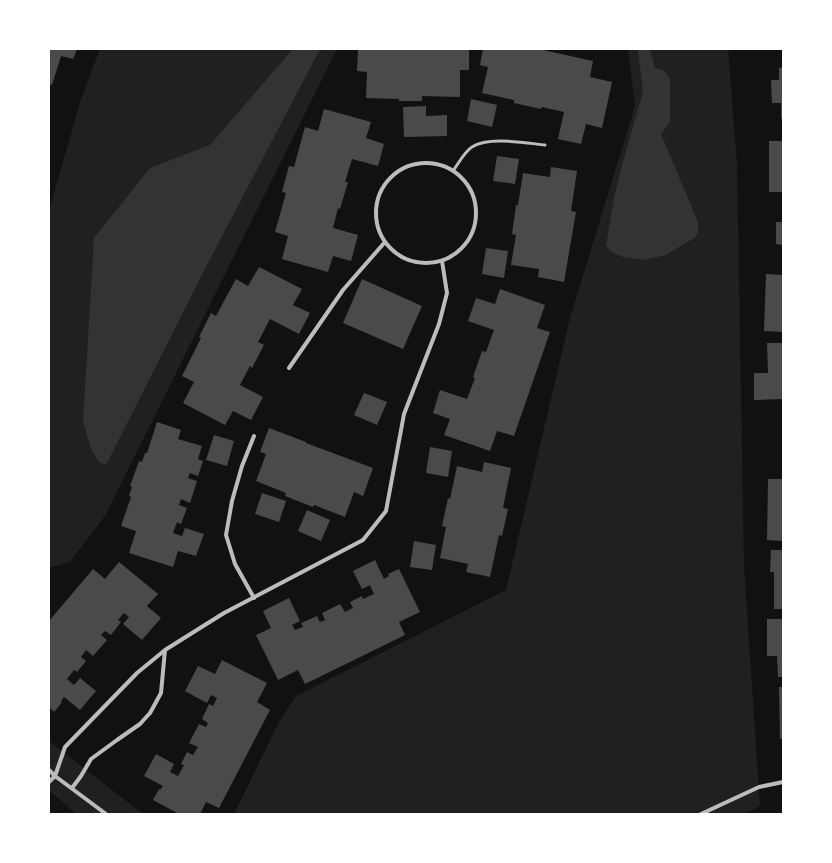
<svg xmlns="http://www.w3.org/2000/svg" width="832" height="863" viewBox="0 0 832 863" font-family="'Golos Text',sans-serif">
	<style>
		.green { fill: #202020 }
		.water { fill: #333 }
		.building { fill: #4a4a4a }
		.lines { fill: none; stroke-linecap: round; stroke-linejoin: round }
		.service { stroke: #bcbcbc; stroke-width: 3 }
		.minor { stroke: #bcbcbc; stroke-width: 4 }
	</style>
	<rect width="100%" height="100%" fill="#111"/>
	<!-- green -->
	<path class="green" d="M100,49H337L105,516L70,562L49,568V211L81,99Z
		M628,49H728L737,164L744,566L760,806L744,814H234L280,720L296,696L506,590L570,318L635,106Z
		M49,741L143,814H76L49,790Z"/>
	<!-- water -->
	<path class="water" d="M293,49H320L207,265L106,465L99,462L91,449L83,422L94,238L150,168L210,145Z
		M638,49H650L655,68L665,71L670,79V122L661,134L698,222V233L694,238L666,255L644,260L623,257L612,252L606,246L614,198L622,165L643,92Z"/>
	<!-- building -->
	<path class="building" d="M49,49H77L73,59L61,56L52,85L49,84Z
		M358,49H469V70H460V97L422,96V101H399V99L366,98L367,72L357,71Z
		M483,49H538L593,61L590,77L612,82L602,128L586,124L581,144L558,139L564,112L542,107L541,109L514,103V100L482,93L488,67L480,65Z
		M783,67V119H781V103H772L771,80H779V68Z
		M471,99L497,105L492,127L467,121Z
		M426,106V116L447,115V136L404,137L403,107Z
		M324,109L371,122L366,138L384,144L378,166L352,159L345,182H348L340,209L338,208L333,228L358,235L351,261L333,256L328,272L282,259L288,236L275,232L286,193L282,192L289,166L294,167L305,127L318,131Z
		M769,141H783V192H769Z
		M497,156L519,159L515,184L493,181Z
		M551,167L577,171L571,211L576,212L564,282L538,277L539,269L511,265L516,235L512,234L516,205H518L523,173L550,177Z
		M776,222H783V245L776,244Z
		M486,248L508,251L504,278L482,274Z
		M259,267L302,289L293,305L310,313L299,334L270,319L258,342L264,345L252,368L250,366L240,385L263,397L251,420L233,411L225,425L183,403L194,382L182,376L201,338L199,337L211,313L216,316L236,279L248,286Z
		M766,274L783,275V332L764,331Z
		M362,279L422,306L403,349L343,323Z
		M500,289L545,305L537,328L550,332L514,436L497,431L490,451L444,435L450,419L433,413L440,390L467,399L475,378L473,377L482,351L486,352L494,330L468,321L476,298L495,304Z
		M767,343H783V399L754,400V373H768Z
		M364,393L387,402L377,425L354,415Z
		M157,422L181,430L178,439L202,446L198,459L203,461L198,476L190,473L188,478L197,481L190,503L181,499L179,505L187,508L181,524L177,522L173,533L182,536L185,528L204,534L196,556L178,551L173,567L129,553L136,531L121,526L131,497L129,496L132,487L130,486L139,461L142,462L145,453H147Z
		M269,428L306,442V443L373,468L363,496L354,492L345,517L314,505L313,507L285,496L286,493L256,481L266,454L260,452Z
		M214,435L234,441L227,466L206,460Z
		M430,447L452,451L448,477L426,473Z
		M484,462L511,468L503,508L508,509L502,536L499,535L490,577L466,572L468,564L440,558L446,527L442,526L448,498L450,499L457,466L482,472Z
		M768,479H783V541L767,540Z
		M262,493L286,501L279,522L255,514Z
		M307,510L330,520L321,541L298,531Z
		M414,541L436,545L432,570L410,567Z
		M771,550H783V609H774V572H770Z
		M375,560L384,579L389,576L388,574L399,569L420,612L399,622L405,635L305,684L298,670L278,680L256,635L271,628L263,611L289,598L300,621L292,625L295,630L303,627L301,623L317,616L320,622L325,620L322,613L340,604L345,612L353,608L350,602L362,596L363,599L374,594L370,585L362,589L353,571Z
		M119,562L158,594L147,606L161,618L142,640L123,624L129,617L124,613L118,620L121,622L111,635L105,631L101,635L107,640L93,656L86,650L81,657L86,661L77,672L74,670L67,679L74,685L80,678L96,691L80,710L64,697L61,701L62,702L54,712L49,707V621L93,569L105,579Z
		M767,619H783V677H778L777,656H767Z
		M222,660L267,683L257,702L270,710L219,808L206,802L200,814H179L153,800L159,789L160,790L163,786L144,776L156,754L174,764L170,772L178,776L184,765L181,764L187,752L193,755L198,747L189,743L199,724L206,727L208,723L202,719L209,704L213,706L217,698L211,695L207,703L185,691L198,666L215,674Z
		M779,687H783V739H780Z"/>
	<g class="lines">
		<!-- service -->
		<path class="service" d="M453,171C458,164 465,151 472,147C488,136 526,143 545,145"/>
		<!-- minor -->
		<path class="minor" d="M376 213a50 50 0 1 1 100 0a50 50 0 1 1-100 0Z
			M289,368L343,290L385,242
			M254,598L235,564L226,535L232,501L242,466L254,436
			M49,770L55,776L106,814
			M49,782L55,776L65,747L137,673L165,650L224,613L363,540L386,511L404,414L439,324L447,293L442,261
			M72,788L81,776L91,759L117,740L140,724L150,713L161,693L165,650
			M701,814L759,787L783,782"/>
	</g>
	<!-- border -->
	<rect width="832" height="863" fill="none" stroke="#ffffff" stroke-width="100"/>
</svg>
